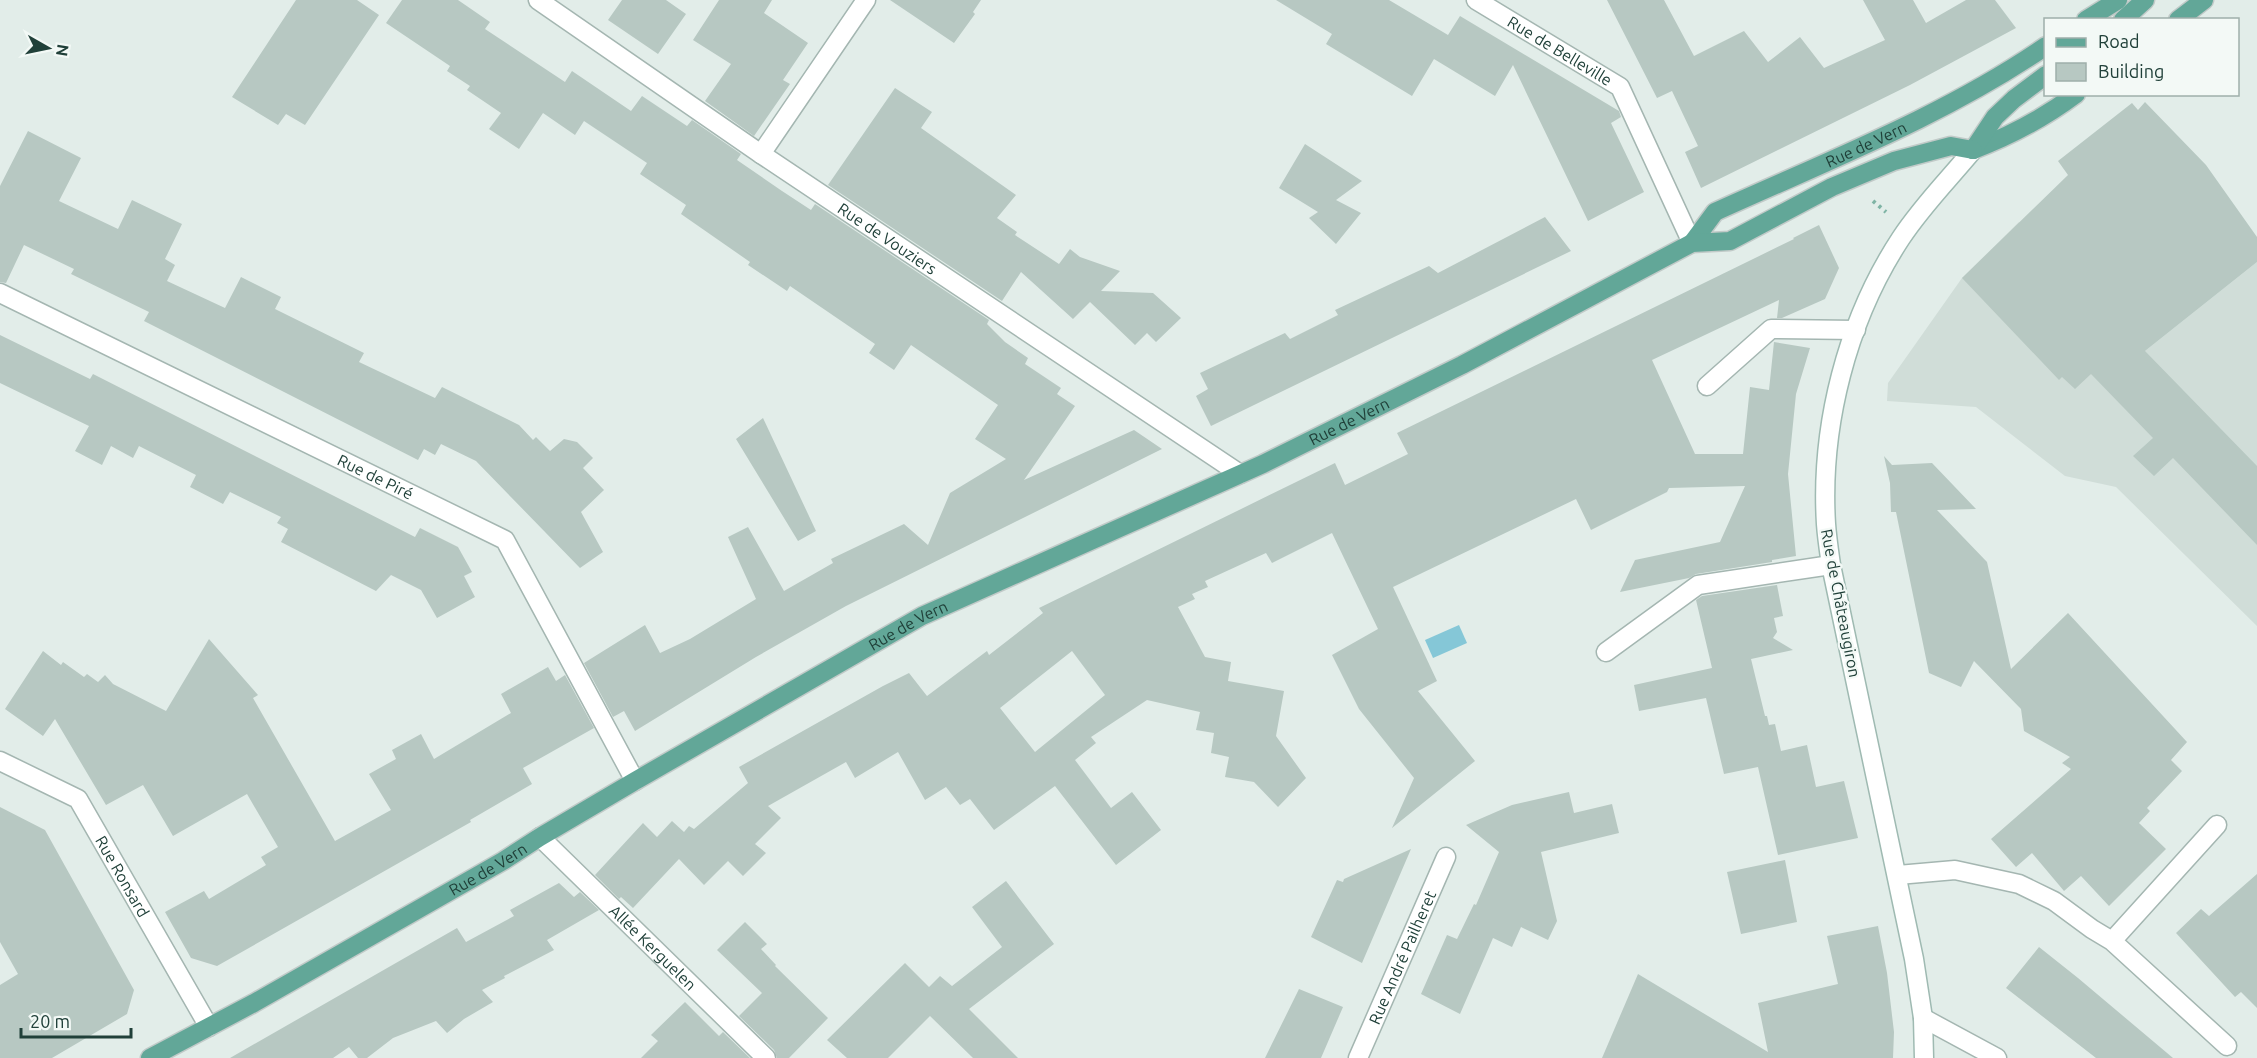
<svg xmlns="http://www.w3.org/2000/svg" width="2257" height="1058" viewBox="0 0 2257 1058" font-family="Ubuntu,sans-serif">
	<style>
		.built { fill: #d0ddd8 }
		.water { fill: #85c7d7 }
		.building { fill: #b7c8c2; fill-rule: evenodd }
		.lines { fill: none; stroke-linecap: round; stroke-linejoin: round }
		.lane-casing { stroke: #a4b6b1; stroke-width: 21 }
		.street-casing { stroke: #a4b6b1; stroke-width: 21 }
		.secondary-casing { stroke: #9fbab2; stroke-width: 21 }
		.primary-casing { stroke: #c1cac8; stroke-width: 21 }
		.path { stroke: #7fb4a5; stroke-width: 4; stroke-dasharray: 3 4.5; stroke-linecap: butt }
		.lane { stroke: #fff; stroke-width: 18 }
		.street { stroke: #fff; stroke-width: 18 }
		.secondary { stroke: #fff; stroke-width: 18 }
		.primary { stroke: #62a798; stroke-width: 18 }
		.labels { text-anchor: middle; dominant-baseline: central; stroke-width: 4.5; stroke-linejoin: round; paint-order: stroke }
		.street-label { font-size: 16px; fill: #204039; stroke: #f3f9f6 }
	</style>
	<rect width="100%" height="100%" fill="#e2ede9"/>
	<!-- built -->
	<path class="built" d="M2019,222L2145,351L2257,262V626L2116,487L2065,476L1976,407L1887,401L1888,383L1962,278Z"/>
	<!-- water -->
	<path class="water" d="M1459,625L1467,643L1433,658L1425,640Z"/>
	<!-- building -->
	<path class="building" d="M296,0H357L379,15L305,125L286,114L278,125L232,97Z
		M402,0H458L490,22L485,29L565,82L572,71L631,111L642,96L687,126L692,120L741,154L737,160L782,191L811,210L815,204L989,320L987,324L1005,342L1028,358L1025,364L1061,388L1057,394L1075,406L1024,480L1134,430L1162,449L846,606L756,657L635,731L624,711L613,717L584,663L645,625L660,653L690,639L756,599L728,537L748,527L784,591L833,563L831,559L904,524L928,545L950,493L1006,459L975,439L998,405L911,345L894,370L869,353L875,344L790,286L787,291L748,265L750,262L681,214L686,205L640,174L647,163L584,121L575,135L543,113L519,149L489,129L501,113L467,90L470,86L447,71L450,66L386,23Z
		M622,0H666L686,14L658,54L608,20Z
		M719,0H772L764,13L808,43L783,80L790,84L754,136L705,101L731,64L693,40Z
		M890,0H981L973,12L975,14L954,43Z
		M1276,0H1389L1448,35L1460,16L1619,111L1621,117L1611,123L1644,192L1588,221L1513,65L1495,96L1434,59L1412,96L1326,44L1332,34Z
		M1607,0H1664L1694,56L1744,31L1768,62L1800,37L1824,68L1885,40L1863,0H1913L1926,23L1966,0H1995L2016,28L1910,85L1701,188L1685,152L1698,146L1672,91L1657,98Z
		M895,88L932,112L921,128L1016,195L997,218L1017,232L1015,235L1059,264L1070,249L1080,257L1120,271L1101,291L1153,293L1181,318L1156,342L1147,333L1135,345L1090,302L1073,319L1021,272L1002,301L828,185Z
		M2145,102L2206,165L2257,237V262L2145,351L2257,466V545L2173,458L2154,476L2133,456L2153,438L2091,374L2075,389L2062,377L2059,380L1962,278L2068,175L2058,161L2132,103L2138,110Z
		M28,131L81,158L59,201L118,229L132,200L182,224L165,259L175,265L167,281L225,308L241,277L281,297L275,309L364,353L359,362L435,398L442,387L519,425L533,440L536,437L550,451L564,439L577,442L593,458L583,468L604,490L581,512L603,552L580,568L476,461L441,444L435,455L424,449L418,460L144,321L149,312L71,274L74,269L24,245L6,283L0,282V186Z
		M1305,144L1362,181L1336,200L1361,213L1336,244L1309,218L1318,212L1279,188Z
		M1545,217L1571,251L1211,426L1196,396L1208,389L1200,373L1285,333L1290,339L1338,315L1335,310L1429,266L1438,273Z
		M1819,225L1839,268L1825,299L1782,318H1777L1779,300L1652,360L1695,454H1743L1750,387L1769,390L1774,342L1810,348L1796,394L1788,474L1796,556L1772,560V562L1696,574L1689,578L1620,592L1635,560L1720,542L1745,486L1669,488L1667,492L1591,530L1576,499L1393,587L1437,681L1418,691L1475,761L1392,828L1414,778L1359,709L1332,655L1378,629L1332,533L1272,563L1266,553L1205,581L1208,587L1192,594L1195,599L1178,607L1205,657L1231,662L1228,681L1284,691L1276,736L1306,778L1278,807L1254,782L1225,777L1229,757L1211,753L1214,733L1196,730L1200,712L1147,700L1091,737L1096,743L1075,760L1111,808L1132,792L1161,830L1116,865L1055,786L994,830L970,799L960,805L946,787L925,800L898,752L855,778L846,762L768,806L781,818L755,844L766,853L743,876L728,861L704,885L679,859L633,908L621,897L619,899L595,875L643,823L657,837L672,821L684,832L689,826L694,829L748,783L739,767L883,686L909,673L927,696L987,651L989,655L1043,613L1039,608L1335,463L1345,485L1408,454L1397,433L1794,239L1793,238ZM1072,651L1105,695L1035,752L1000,708Z
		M0,335L90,379L93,374L415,537L420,528L458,547L472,572L464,576L475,597L437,618L421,590L391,575L376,591L281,542L288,529L277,523L281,517L230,492L223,504L190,487L196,475L139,446L133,458L111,446L102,465L75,451L89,426L0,383Z
		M763,418L816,531L798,541L736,439Z
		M1884,456L1892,465L1932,463L1976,509L1937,510L1987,562L2011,669L2068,613L2187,742L2171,760L2182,771L2147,808L2150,811L2139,823L2166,849L2109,906L2081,876L2064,891L2032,853L2016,867L1991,839L2071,769L2062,763L2070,757L2024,731L2021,709L1974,661L1961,687L1929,673L1896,512H1891L1890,483Z
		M1777,585L1783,616L1774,618L1777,632L1773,638L1793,650L1751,659L1765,716H1767L1769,725L1775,724L1781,751L1807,745L1816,787L1844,781L1858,838L1778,855L1758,767L1724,774L1706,698L1639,711L1634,685L1712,668L1696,600L1702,596Z
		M209,639L258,695L253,698L335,841L391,810L369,774L396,759L392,750L421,734L434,759L511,713L501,694L548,667L556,681L565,675L594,728L523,768L532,784L470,820L471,822L217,966L191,958L165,912L204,891L209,899L266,865L261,857L278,847L247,794L173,836L143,785L106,805L55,719L43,736L5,709L43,651L61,665L63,662L84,677L87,674L98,682L105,675L113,684L166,711Z
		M1569,792L1574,813L1612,804L1619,833L1541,852L1557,921L1548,940L1521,927L1512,947L1493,938L1460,1014L1421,994L1447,935L1457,939L1474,904L1476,905L1499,852L1466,825L1512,805Z
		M0,807L45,830L134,990L127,1014L52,1058H0V985L18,974L0,942Z
		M1411,849L1362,963L1311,937L1337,880L1343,882L1344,879Z
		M1785,860L1797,922L1741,934L1727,872Z
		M2257,874V1008L2241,992L2235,997L2176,933L2201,909L2209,916Z
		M1006,881L1054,944L969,1009L1018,1058H973L930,1016L888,1058H847L827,1040L905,963L929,987L940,976L952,986L1002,947L972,907Z
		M559,883L574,897L580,892L599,910L547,940L554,950L504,976L505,978L482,990L493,1002L464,1019L447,1033L436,1021L393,1038L367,1058H358L349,1047L333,1058H230L457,928L466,942L514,916L510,910Z
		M745,922L767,944L761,949L776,965L775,966L828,1018L789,1058H777L774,1050L739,1016L762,993L717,950Z
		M1878,926L1887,973L1894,1032L1893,1058H1602L1638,974L1768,1052L1758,1003L1838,984L1827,936Z
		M2039,947L2078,978L2173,1058H2096L2006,988Z
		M1299,989L1343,1007L1321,1058H1265Z
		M685,1002L719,1036L723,1032L750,1058H641L658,1041L651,1035Z"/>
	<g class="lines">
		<defs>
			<path id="lane" d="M1707,386L1771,329L1856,330
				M1606,652L1698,585L1831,565
				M1898,875L1955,870L2019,884L2054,901L2092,929L2112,941L2227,1046
				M2112,941L2217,825"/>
			<g id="street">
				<path id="s1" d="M538,0L761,154L1240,474"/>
				<path id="s2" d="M1476,0L1620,87L1692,243"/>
				<path d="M761,154L866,0"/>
				<path id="s3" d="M0,293L505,540L635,781"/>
				<path id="s4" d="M0,761L78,799L209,1027"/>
				<path id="s5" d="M540,837L766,1058"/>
				<path d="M1923,1018L1997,1058"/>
				<path id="s6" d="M1358,1058L1446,857"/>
			</g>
			<path id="secondary" d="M1924,1058L1923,1018L1914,959L1831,565C1829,551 1827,538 1826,524C1820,426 1847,320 1901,238C1922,206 1949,179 1973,150"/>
			<g id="primary">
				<path d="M2086,20L2118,0"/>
				<path d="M2123,20L2145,0"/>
				<path d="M2178,20L2204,0"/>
				<path d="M1973,150C2010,136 2044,118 2076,94"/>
				<path d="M1973,150L1995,117L2014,99L2046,75"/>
				<path id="s7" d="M1692,243L1715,212C1827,161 1944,116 2046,46"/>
				<path id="s8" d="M150,1058L254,1003L503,861L540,837L635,781L922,616L1263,464L1462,365L1692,243L1730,241L1832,187L1894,161L1951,146L1973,150"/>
			</g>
		</defs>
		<!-- lane casing -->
		<use href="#lane" class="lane-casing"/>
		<!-- street casing -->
		<use href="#street" class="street-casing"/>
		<!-- secondary casing -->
		<use href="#secondary" class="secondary-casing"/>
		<!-- primary casing -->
		<use href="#primary" class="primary-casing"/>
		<!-- path -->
		<path class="path" d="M1873,201L1886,212"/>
		<!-- lane -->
		<use href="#lane" class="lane"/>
		<!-- street -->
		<use href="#street" class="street"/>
		<!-- secondary -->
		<use href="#secondary" class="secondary"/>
		<!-- primary -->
		<use href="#primary" class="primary"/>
	</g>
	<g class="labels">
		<!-- street labels -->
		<g class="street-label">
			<text stroke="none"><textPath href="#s2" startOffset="98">Rue de Belleville</textPath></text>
			<text stroke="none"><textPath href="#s7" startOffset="204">Rue de Vern</textPath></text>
			<text stroke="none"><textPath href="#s1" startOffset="423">Rue de Vouziers</textPath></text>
			<text stroke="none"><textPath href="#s8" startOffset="1359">Rue de Vern</textPath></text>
			<text stroke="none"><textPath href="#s3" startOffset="418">Rue de Piré</textPath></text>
			<text transform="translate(1841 603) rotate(79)">Rue de Châteaugiron</text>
			<text stroke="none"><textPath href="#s8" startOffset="873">Rue de Vern</textPath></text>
			<text stroke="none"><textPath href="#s8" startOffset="387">Rue de Vern</textPath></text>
			<text stroke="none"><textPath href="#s4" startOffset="176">Rue Ronsard</textPath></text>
			<text stroke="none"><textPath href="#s5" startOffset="158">Allée Kerguelen</textPath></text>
			<text stroke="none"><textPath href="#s6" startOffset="110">Rue André Pailheret</textPath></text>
		</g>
	</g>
	<!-- legend -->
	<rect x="2044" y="18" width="195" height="78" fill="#f3f9f6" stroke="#9fafaa" stroke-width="1.5"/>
	<rect x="2056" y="38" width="30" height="9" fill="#62a798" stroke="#9fafaa" stroke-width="1.5"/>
	<text x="2098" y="48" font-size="18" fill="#204039">Road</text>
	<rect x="2056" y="63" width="30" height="18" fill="#b7c8c2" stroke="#9fafaa" stroke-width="1.5"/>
	<text x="2098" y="78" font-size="18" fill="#204039">Building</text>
	<!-- north arrow -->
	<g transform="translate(48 48) rotate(99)" stroke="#f3f9f6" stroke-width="4.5" paint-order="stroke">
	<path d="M0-4.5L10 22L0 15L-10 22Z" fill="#204039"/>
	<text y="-9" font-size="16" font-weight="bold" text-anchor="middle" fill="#204039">N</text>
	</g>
	<!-- scale -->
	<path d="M21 1028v9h110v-9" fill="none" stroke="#204039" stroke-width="3"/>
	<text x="30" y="1028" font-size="18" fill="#204039" stroke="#f3f9f6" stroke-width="4.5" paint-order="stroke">20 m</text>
</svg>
